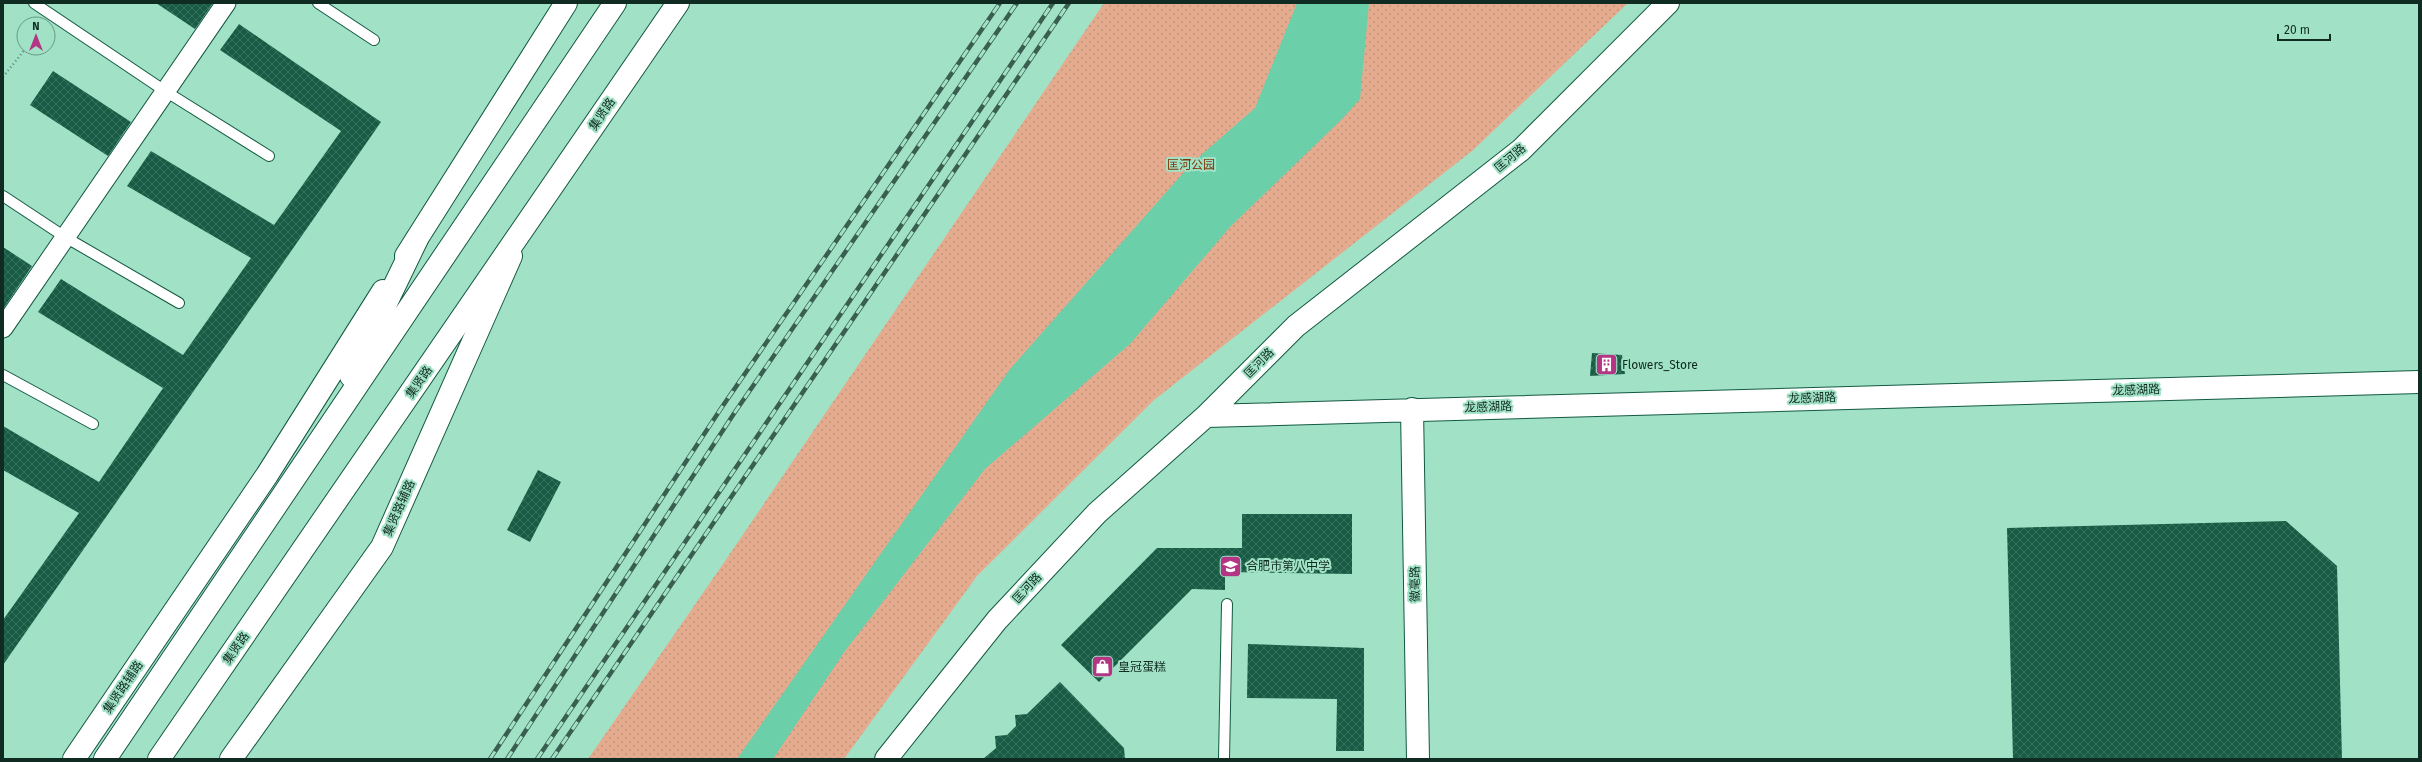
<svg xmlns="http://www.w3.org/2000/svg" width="2422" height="762" viewBox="0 0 2422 762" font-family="'Fira Sans','Noto Sans SC',sans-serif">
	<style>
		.grass { fill: url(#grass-dots) }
		.water { fill: #6bd0aa }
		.building { fill: url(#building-cross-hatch) }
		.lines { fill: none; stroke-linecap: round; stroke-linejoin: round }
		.lane-casing { stroke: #135942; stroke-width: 12 }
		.street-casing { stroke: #135942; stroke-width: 21 }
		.secondary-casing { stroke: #135942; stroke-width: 24 }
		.highway-casing { stroke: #135942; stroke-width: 24 }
		.path { stroke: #5b8a77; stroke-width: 2.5; stroke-dasharray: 1 3; stroke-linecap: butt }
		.lane { stroke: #fff; stroke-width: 10 }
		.street { stroke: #fff; stroke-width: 19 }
		.secondary { stroke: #fff; stroke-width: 22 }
		.highway { stroke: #fff; stroke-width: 22 }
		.rail-casing { stroke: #3a5f51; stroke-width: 4.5 }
		.rail { stroke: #a1e2c7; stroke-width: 3; stroke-dasharray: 9; stroke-linecap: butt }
		.labels { text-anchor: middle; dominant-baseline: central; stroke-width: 4; stroke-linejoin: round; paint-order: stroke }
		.street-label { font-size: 12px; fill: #102b21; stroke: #a1e2c7 }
		.park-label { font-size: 12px; fill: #7d3607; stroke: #a1e2c7 }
		.poi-label { font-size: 12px; fill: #102b21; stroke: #a1e2c7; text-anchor: start }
	</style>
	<defs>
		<pattern id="grass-dots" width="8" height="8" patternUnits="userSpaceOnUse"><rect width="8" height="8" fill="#e4ab8f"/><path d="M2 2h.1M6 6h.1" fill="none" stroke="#c3937b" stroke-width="1.8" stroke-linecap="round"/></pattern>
		<pattern id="building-cross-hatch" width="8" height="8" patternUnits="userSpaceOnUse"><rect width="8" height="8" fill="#185c45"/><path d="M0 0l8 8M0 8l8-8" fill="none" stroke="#38705d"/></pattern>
	</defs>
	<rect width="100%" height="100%" fill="#a1e2c7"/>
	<!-- grass -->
	<path class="grass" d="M1104,3H1628L1472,151L1154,400L977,576L844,759H588L723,564Z"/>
	<!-- water -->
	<path class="water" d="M1297,3H1369L1360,99L1343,118L1230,227L1130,344L985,469L845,651L773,759H737L1010,369L1192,163L1255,108Z"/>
	<!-- building -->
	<path class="building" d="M156,3H213L195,29Z
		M239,24L381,122L3,665V620L79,513L3,470V426L99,482L163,388L38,312L61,279L183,355L251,258L127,186L151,151L274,225L341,131L220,50Z
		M53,71L131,122L108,156L30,105Z
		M3,247L32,266L3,309Z
		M1592,353L1622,355L1625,374L1590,376Z
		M538,470L561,482L530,542L507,530Z
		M1242,514H1352V574L1225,572V590L1192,589L1099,682L1061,645L1157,548H1242Z
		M2286,521L2337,566L2342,759H2013L2007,528Z
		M1248,644L1364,648V751H1336L1337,699L1247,698Z
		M1060,682L1124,748L1125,759H983L996,748L995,736L1007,735L1016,726L1015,715L1027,714Z"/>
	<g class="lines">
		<defs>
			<path id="lane" d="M34,3L165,91L269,156
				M318,3L374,40
				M3,196L65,237L179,303
				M3,375L93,424
				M1224,759L1227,604"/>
			<path id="street" d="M3,328L226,3"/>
			<path id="secondary" d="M406,256L566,3
				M1412,409L1418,759
				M1206,416L2419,382
				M74,759L267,475L383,291
				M231,759L382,547L511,256
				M886,759L997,620L1097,513L1206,416L1296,326L1521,150L1668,3"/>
			<path id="highway" d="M351,376L417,239
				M105,759L615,3
				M159,759L678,3"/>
		</defs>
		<!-- lane casing -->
		<use href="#lane" class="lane-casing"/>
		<!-- street casing -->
		<use href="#street" class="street-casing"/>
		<!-- secondary casing -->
		<use href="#secondary" class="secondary-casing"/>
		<!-- highway casing -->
		<use href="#highway" class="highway-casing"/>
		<!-- path -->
		<path class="path" d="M3,77L26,48"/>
		<!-- lane -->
		<use href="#lane" class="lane"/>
		<!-- street -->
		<use href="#street" class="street"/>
		<!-- secondary -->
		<use href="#secondary" class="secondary"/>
		<!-- highway -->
		<use href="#highway" class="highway"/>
		<defs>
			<path id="rail" d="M490,759L722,407L1000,3
				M507,759L735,412L1017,3
				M537,759L1053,3
				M552,759L1069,3"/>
		</defs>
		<!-- rail casing -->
		<use href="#rail" class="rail-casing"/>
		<!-- rail -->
		<use href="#rail" class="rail"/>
	</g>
	<!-- icons -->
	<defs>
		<symbol id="building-square" viewBox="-11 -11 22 22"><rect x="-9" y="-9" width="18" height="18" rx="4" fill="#b33583" stroke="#a1e2c7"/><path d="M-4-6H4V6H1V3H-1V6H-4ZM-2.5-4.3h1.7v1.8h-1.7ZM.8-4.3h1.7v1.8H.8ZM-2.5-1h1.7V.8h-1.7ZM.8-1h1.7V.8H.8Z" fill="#fff"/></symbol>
		<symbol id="school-square" viewBox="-11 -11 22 22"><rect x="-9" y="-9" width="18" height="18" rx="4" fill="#b33583" stroke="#a1e2c7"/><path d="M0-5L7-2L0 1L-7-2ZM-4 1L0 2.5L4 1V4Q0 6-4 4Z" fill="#fff"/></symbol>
		<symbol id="shop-square" viewBox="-11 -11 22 22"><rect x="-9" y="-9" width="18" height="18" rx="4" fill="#b33583" stroke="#a1e2c7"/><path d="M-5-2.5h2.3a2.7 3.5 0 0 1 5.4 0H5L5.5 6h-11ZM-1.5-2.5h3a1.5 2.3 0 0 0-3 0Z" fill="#fff"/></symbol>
	</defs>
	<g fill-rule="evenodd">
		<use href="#building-square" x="1594" y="352" width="25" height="25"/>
		<use href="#school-square" x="1218" y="554" width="25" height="25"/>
		<use href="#shop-square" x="1090" y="654" width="25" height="25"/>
	</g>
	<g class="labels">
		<!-- street labels -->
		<g class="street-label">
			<text transform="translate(602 114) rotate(-56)">集贤路</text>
			<text transform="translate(1510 158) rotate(-40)">匡河路</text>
			<text transform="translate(1259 363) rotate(-45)">匡河路</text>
			<text transform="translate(419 382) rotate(-55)">集贤路</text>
			<text transform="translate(2136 390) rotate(-2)">龙感湖路</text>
			<text transform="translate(1812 398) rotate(-2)">龙感湖路</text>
			<text transform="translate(1488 407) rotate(-2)">龙感湖路</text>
			<text transform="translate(399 508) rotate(-66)">集贤路辅路</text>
			<text transform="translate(1415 584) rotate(-91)">徽毫路</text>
			<text transform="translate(1027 588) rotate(-47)">匡河路</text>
			<text transform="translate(236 648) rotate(-55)">集贤路</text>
			<text transform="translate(123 687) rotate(-56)">集贤路辅路</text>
		</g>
		<!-- park labels -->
		<g class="park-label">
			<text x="1191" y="165">匡河公园</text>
		</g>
		<!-- poi labels -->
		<g class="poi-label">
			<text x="1622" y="365">Flowers_Store</text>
			<text x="1246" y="566">合肥市第八中学</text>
			<text x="1118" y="667">皇冠蛋糕</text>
		</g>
	</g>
	<!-- border -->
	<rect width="2422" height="762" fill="none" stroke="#102b21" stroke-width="8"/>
	<!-- north arrow -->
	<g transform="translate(36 36)"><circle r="19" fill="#a1e2c7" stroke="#679985"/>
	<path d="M0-3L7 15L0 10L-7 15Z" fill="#b33583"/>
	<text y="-6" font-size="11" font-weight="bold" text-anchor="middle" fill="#102b21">N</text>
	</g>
	<!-- scale -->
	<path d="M2278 34v6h52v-6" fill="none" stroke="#102b21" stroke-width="2"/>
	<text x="2284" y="34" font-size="12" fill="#102b21" stroke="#a1e2c7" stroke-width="3" paint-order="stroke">20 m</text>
</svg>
